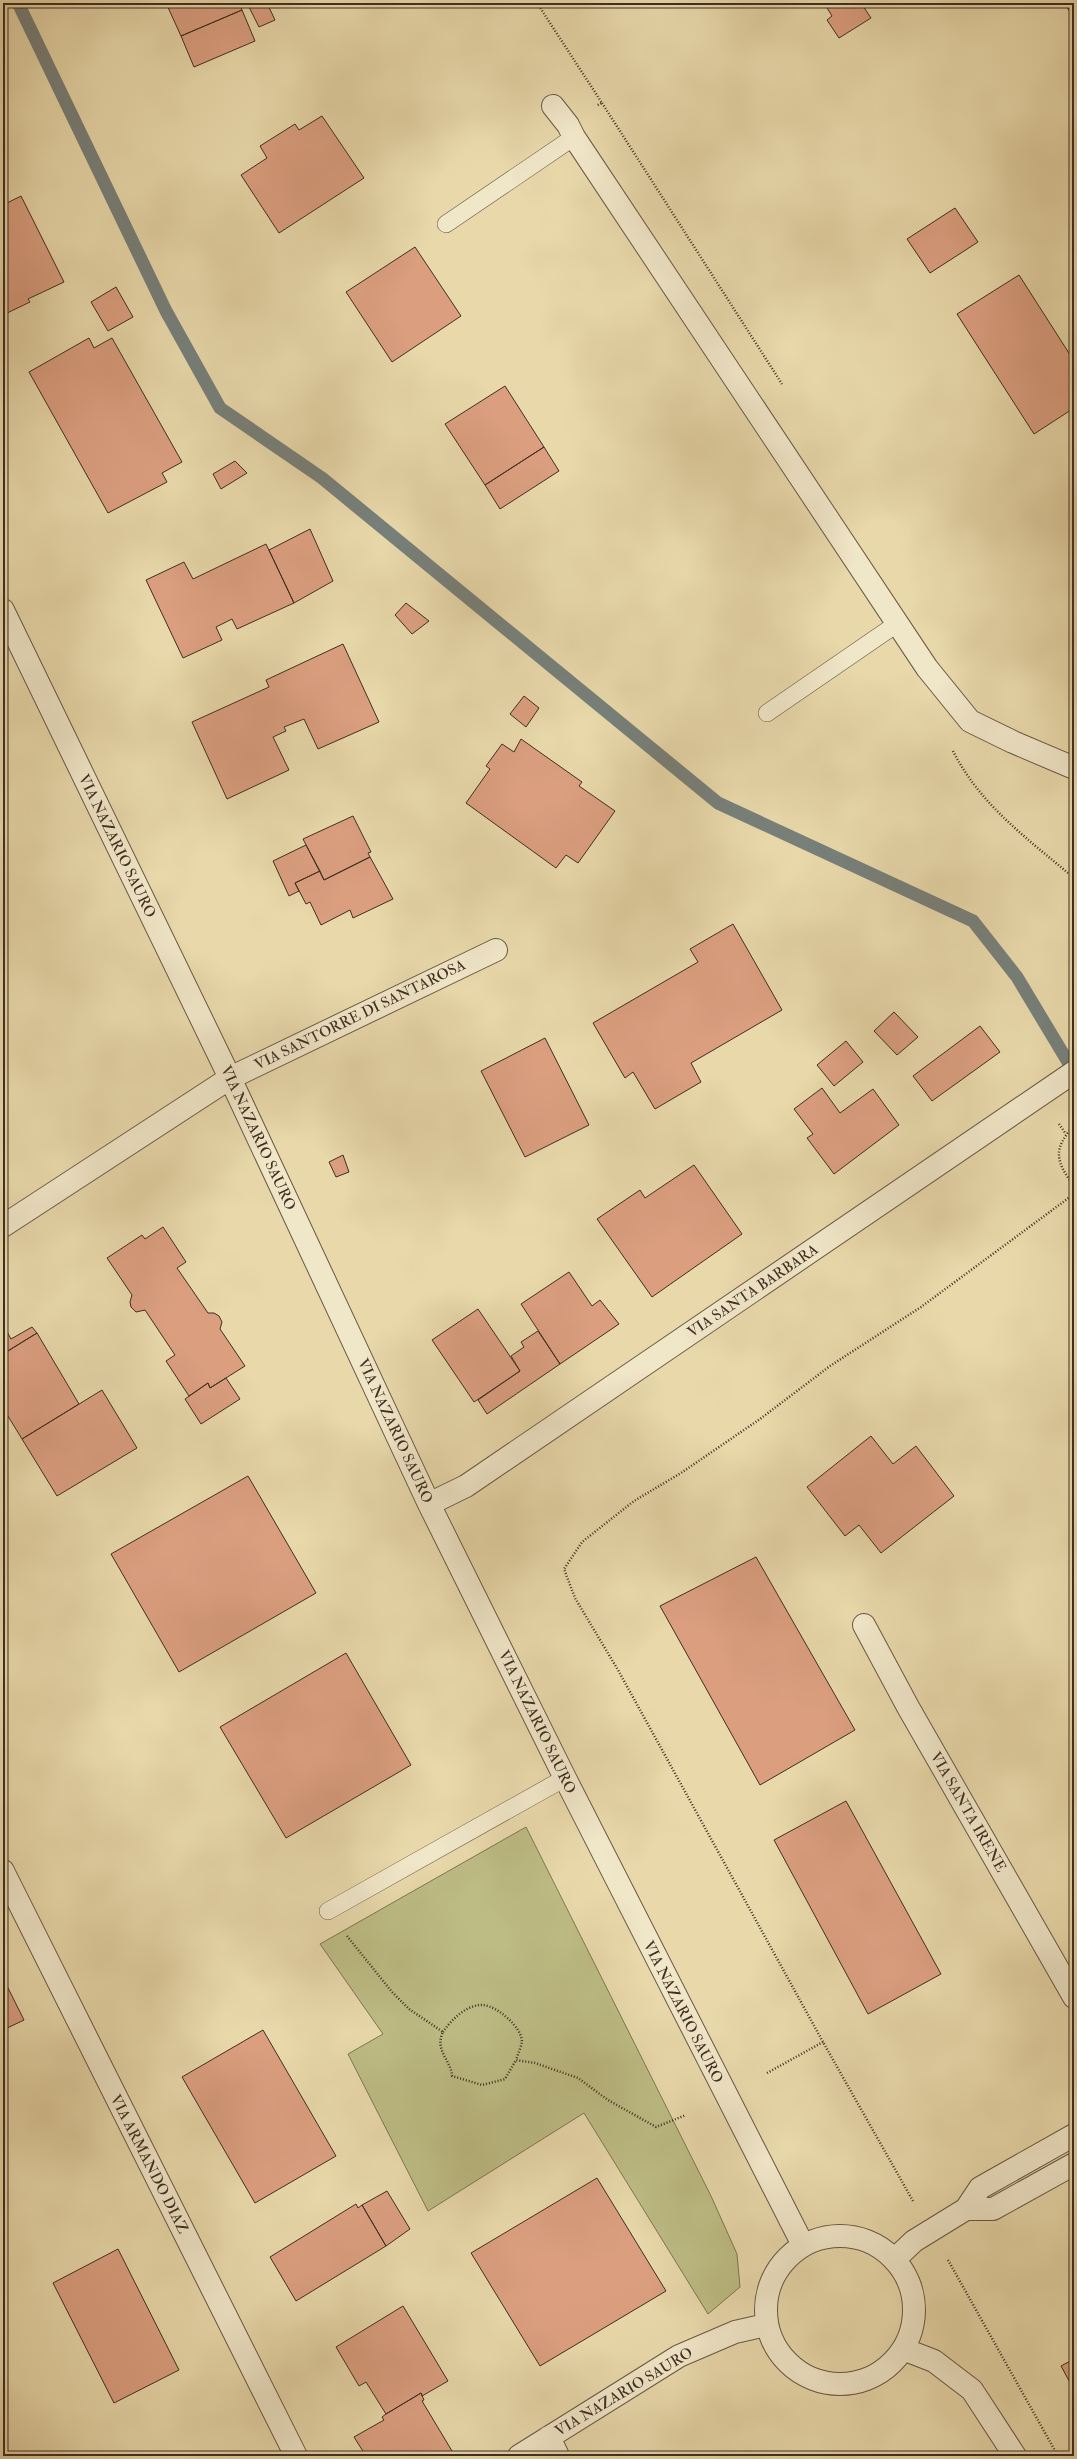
<svg xmlns="http://www.w3.org/2000/svg" width="1077" height="2459" font-family="'IM FELL Double Pica',serif">
  <style>
    .green { fill: #bdbc84; stroke: #7e7553 }
    .lines { fill: none; stroke-linecap: round; stroke-linejoin: round }
    .stream { stroke: #77807a; stroke-width: 13 }
    .building { fill: #db9f80; stroke: #3f2e22 }
    .service-casing { stroke: #695844; stroke-width: 18 }
    .minor-casing { stroke: #695844; stroke-width: 24 }
    .path { stroke: #3f2e22; stroke-width: 2.5; stroke-dasharray: 1 2; stroke-linecap: butt }
    .service { stroke: #f0e6c8; stroke-width: 17 }
    .minor { stroke: #f0e6c8; stroke-width: 22 }
    .labels { text-anchor: middle; dominant-baseline: central; stroke-width: 3.5; stroke-linejoin: round; paint-order: stroke }
    .street-label { font-size: 15px; fill: #3f2e22; stroke: #f0e6c8 }
  </style>
  <rect width="100%" height="100%" fill="#e8d8aa"/>
  <filter id="stains"><feTurbulence type="fractalNoise" baseFrequency=".005" numOctaves="4"/><feColorMatrix values="0 0 0 0 .2 0 0 0 0 .09 0 0 0 0 .02 0 0 0 .5 -.17"/></filter>
  <radialGradient id="worn" r=".72"><stop offset=".6" stop-color="#630" stop-opacity="0"/><stop offset="1" stop-color="#630" stop-opacity=".3"/></radialGradient>
  <path class="green" d="M526,1827L711,2196L737,2254L740,2287L708,2314L584,2113L428,2211L348,2054L383,2034L320,1944Z"/>
  <g class="lines">
    <path class="stream" d="M18,3L166,311L220,408L322,478L718,803L973,921L1017,977L1074,1072"/>
  </g>
  <path class="building" d="M166,3H239L242,10L181,36Z
    M247,3H267L275,20L259,27Z
    M824,3H861L871,18L839,38L827,20L832,16Z
    M1064,3H1074V18Z
    M242,10L255,41L194,67L181,36Z
    M322,116L364,178L279,233L241,175L267,158L260,146L295,124L299,130Z
    M21,196L64,282L28,299L30,302L3,315V205Z
    M955,208L978,242L930,273L907,239Z
    M415,247L461,316L392,362L346,292Z
    M1019,275L1074,361V408L1034,434L957,314Z
    M116,287L133,317L108,331L91,302Z
    M89,338L94,348L112,338L182,462L162,473L167,482L108,513L29,372Z
    M505,386L544,447L485,485L445,424Z
    M544,447L559,471L500,509L485,485Z
    M235,461L247,473L221,489L213,474Z
    M310,529L333,581L294,603L269,550Z
    M266,544L294,603L237,629L232,619L216,627L222,640L183,658L146,580L184,562L193,579Z
    M406,603L429,621L412,634L395,615Z
    M343,644L379,722L318,749L304,719L284,727L286,731L273,737L289,770L227,799L192,722L269,687L266,680Z
    M524,696L539,708L526,727L510,714Z
    M521,739L582,782L579,786L615,811L578,863L566,855L556,868L466,803L490,769L486,766L502,744L514,752Z
    M353,816L371,852L368,853L370,857L324,880L303,839Z
    M306,845L320,871L295,883L299,891L289,896L273,861Z
    M370,857L393,899L353,918L350,910L321,925L310,902L306,904L295,883L320,871L324,880Z
    M733,924L782,1010L691,1063L701,1082L655,1109L633,1072L625,1078L593,1023L698,962L690,949Z
    M894,1012L918,1037L897,1055L874,1031Z
    M980,1026L1000,1052L932,1101L913,1076Z
    M545,1038L589,1125L525,1157L481,1071Z
    M846,1041L863,1062L834,1086L817,1065Z
    M822,1088L840,1113L873,1089L899,1125L834,1174L807,1138L813,1134L794,1109Z
    M343,1155L349,1172L336,1177L329,1162Z
    M694,1165L742,1234L652,1297L597,1219L640,1190L645,1198Z
    M163,1227L186,1262L177,1268L208,1313H214L219,1316L222,1322L220,1329L245,1366L210,1388L208,1383L189,1396L166,1361L175,1355L145,1310L136,1312L131,1307L130,1302L132,1295L107,1258L142,1235L145,1239Z
    M569,1272L592,1306L600,1300L619,1324L560,1364L521,1304Z
    M478,1309L520,1371L474,1402L432,1340Z
    M32,1327L37,1333L3,1354V1329L5,1328L11,1339Z
    M538,1331L560,1364L487,1414L478,1400L520,1371L511,1356L524,1347L521,1342Z
    M37,1333L79,1404L22,1439L3,1408V1354Z
    M226,1378L240,1399L201,1424L185,1399L208,1383L210,1388Z
    M102,1390L137,1448L57,1496L22,1439Z
    M871,1436L893,1464L916,1446L954,1496L881,1553L859,1525L845,1536L807,1487Z
    M248,1476L316,1593L179,1672L111,1554Z
    M756,1557L855,1730L760,1785L660,1606Z
    M346,1653L411,1765L286,1838L220,1727Z
    M846,1801L941,1974L868,2014L774,1840Z
    M3,1978L24,2020L3,2030Z
    M263,2030L336,2156L255,2203L182,2077Z
    M597,2178L666,2291L540,2366L471,2253Z
    M387,2191L410,2229L386,2246L362,2205Z
    M356,2204L358,2208L362,2205L386,2246L296,2301L270,2257Z
    M118,2249L179,2370L114,2403L53,2283Z
    M403,2306L448,2381L422,2396L421,2393L386,2414L366,2382L359,2386L336,2347Z
    M1074,2359V2390L1061,2366Z
    M421,2393L424,2400L422,2401L455,2456H366L354,2437L384,2420L382,2417L386,2414Z"/>
  <g class="lines">
    <g class="service-casing">
      <path id="service" d="M446,224L574,137
        M767,713L898,623
        M328,1911L565,1778"/>
    </g>
    <g class="minor-casing">
      <path id="minor" d="M553,106L568,125L574,137L927,668L970,721L1013,742L1074,768
        M3,610L230,1078L429,1504L565,1778L803,2245
        M3,1226L230,1078L496,950
        M429,1504L466,1486L1074,1072
        M864,1625L908,1707L1074,1997
        M3,1871L296,2456
        M966,2209H993L1074,2164
        M766 2310a74 74 0 1 1 148 0a74 74 0 1 1-148 0Z
        M895,2259L914,2241L966,2209L980,2188L1074,2135
        M903,2349L934,2361L972,2390L1015,2456
        M549,2437L558,2456
        M519,2456L679,2356L735,2332L766,2325"/>
    </g>
    <path class="path" d="M537,3L602,103L596,106
      M602,103L782,384
      M953,751C980,805 1029,840 1074,878
      M1059,1124L1066,1134
      M1074,1126C1052,1149 1056,1162 1074,1186
      M347,1936L392,1992L409,2009L443,2032C434,2050 451,2060 452,2076L482,2085L505,2079L516,2060L535,2063L578,2078L608,2100L656,2127L686,2115
      M443,2032C451,2020 467,2004 483,2005C497,2006 522,2027 522,2042C521,2047 518,2054 516,2060
      M767,2073L823,2042
      M913,2201L823,2042L618,1670L575,1598L564,1569L582,1542L634,1501L681,1473L760,1419L830,1366L921,1307L1074,1194
      M948,2260L1058,2456"/>
    <use href="#service" class="service"/>
    <use href="#minor" class="minor"/>
  </g>
  <g class="labels">
    <g class="street-label">
      <text transform="translate(117 846) rotate(64)">VIA NAZARIO SAURO</text>
      <text transform="translate(360 1015) rotate(-26)">VIA SANTORRE DI SANTAROSA</text>
      <text transform="translate(258 1138) rotate(65)">VIA NAZARIO SAURO</text>
      <text transform="translate(753 1291) rotate(-34)">VIA SANTA BARBARA</text>
      <text transform="translate(395 1431) rotate(65)">VIA NAZARIO SAURO</text>
      <text transform="translate(537 1722) rotate(64)">VIA NAZARIO SAURO</text>
      <text transform="translate(968 1812) rotate(60)">VIA SANTA IRENE</text>
      <text transform="translate(683 2012) rotate(63)">VIA NAZARIO SAURO</text>
      <text transform="translate(149 2164) rotate(63)">VIA ARMANDO DIAZ</text>
      <text transform="translate(624 2392) rotate(-31)">VIA NAZARIO SAURO</text>
    </g>
  </g>
  <rect width="1077" height="2459" fill="none" stroke="#e8d8aa" stroke-width="16"/>
  <rect x="4" y="4" width="1069" height="2451" fill="none" stroke="#3f2e22" stroke-width="2"/>
  <rect x="8" y="8" width="1061" height="2443" fill="none" stroke="#3f2e22"/>
  <rect width="100%" height="100%" filter="url(#stains)"/>
  <rect width="100%" height="100%" fill="url(#worn)"/>
</svg>
